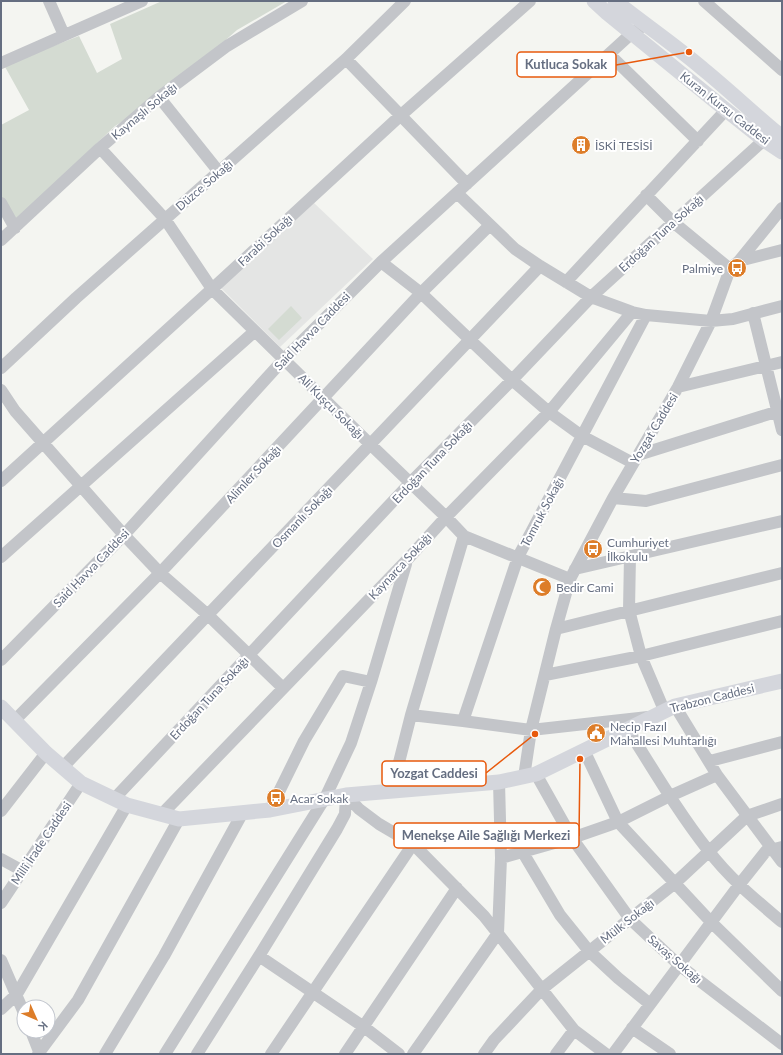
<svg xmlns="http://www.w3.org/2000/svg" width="783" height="1055" font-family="Lato,sans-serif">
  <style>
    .built { fill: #e4e5e4 }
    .green { fill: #d4dbd2 }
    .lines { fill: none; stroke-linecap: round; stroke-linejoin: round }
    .minor { stroke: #c3c5c9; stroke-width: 12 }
    .major { stroke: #d4d6dc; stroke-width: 15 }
    .labels { text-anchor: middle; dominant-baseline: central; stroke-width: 4; stroke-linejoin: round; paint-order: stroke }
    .street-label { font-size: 12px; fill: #656e81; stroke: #fff }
    .poi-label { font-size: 12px; fill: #656e81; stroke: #fff; text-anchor: start }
    .leader { fill: none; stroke: #e8590c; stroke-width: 1.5 }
    .callout-dot { fill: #e8590c; stroke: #fff; stroke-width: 1.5 }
    .callout { fill: #fff; stroke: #e8590c; stroke-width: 1.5 }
    .callout-label { font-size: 13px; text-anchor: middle; font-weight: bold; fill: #656e81 }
  </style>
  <rect width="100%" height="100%" fill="#f4f5f1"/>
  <path class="built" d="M314,203L373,259L280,347L221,288Z"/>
  <path class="green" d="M162,1H287L237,30L161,97L115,126L17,219L1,200V125L29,110L4,65L79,36L97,73L122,59L110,24Z
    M291,306L302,318L279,340L268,329Z"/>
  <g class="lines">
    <path class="minor" d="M49,1L64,35
      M704,1L782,70
      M610,55L698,141
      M346,59L467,184
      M1,63L142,1
      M159,97L219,172
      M100,148L165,219L212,289L371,445L446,517L464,536L570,579
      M457,193L515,249L540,266L591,297L632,312L646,315L711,321L733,319L782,306
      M646,195L673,222L730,269
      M1,203L15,228
      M1,240L100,148L159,97L227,46L302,1
      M739,261L782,250
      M381,262L421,293L512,380L549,412L582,436L633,463
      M566,282L726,110
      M753,313L782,430
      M1,368L76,298L346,59L405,1
      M678,387L782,362
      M1,390L15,411L124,535L160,573L208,615L283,688
      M638,455L782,410
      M1,481L212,289L400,116L530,1
      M613,498L646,501L782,465
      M630,556L629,610L641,656L664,710
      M1,557L255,331
      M575,569L782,521
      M556,629L782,573
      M1,660L124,535L284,359L381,262L632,33L639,29
      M545,675L641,656L782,621
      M675,706L717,775L782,862
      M411,715L463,721L531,730L648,717
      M14,721L160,573L421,293L490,225
      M463,721L518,557L646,315
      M627,728C653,769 678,812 708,850C729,878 756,900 782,922
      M584,750L618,822L711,922L782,991
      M710,761L782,742
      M63,767L540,266
      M536,774L572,838L630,919L679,965L782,1044
      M524,777L531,730L556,629L570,579L613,498L678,387L711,321L730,269L739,261L782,208
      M392,790L411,715L464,536
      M346,795L359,809L379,824L413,844L484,916L574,1030L606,1054
      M114,799L411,482L512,380L591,297L764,140
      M270,810L304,741L343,676L371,682
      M1,811L46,753
      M161,815L407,560L446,517L549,412L632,312
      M522,851L560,915L589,951L618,978L650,1004
      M501,858L572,838L618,822L670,796L717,775
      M1,859L23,871
      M1,903L81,783
      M259,956L364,1027L399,1054
      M1,960L24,1013
      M1,1009L17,994L127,805
      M632,1028L670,1054
      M31,1031L40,1054
      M38,1054L78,1000L179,819
      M105,1054L164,956L243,812
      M165,1054L325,798L351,743L371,682L406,564
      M197,1054L259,956L337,829L345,814L346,795
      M271,1054L413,844L500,839
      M345,1054L457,888
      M413,1054L498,933L501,858L499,782
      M484,1054L494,1040L542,989L675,883L747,816L782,804
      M556,1054L574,1030
      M613,1054L739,885L766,851L782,847"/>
    <path class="major" d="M594,1L607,13L726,110L764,140L782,152
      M615,1C644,24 675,45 703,69C730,91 755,115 782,137
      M1,707L46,753L81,783L127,805L179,819L270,810L346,795L499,782L536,774L675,706L782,681"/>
  </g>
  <defs>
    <g id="building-disc" transform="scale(1)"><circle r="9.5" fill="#dd7d29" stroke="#fff"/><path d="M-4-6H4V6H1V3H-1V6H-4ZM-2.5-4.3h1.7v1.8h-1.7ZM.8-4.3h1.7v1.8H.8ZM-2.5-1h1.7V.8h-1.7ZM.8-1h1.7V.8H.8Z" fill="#fff"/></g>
    <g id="bus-disc" transform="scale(1)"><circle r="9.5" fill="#dd7d29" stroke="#fff"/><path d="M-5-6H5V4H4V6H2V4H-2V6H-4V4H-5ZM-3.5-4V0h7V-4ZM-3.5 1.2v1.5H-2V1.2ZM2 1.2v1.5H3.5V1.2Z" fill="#fff"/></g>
    <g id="mosque-disc" transform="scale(1)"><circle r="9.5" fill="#dd7d29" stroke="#fff"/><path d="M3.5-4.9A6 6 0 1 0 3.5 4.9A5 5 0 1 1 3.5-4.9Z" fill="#fff"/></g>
    <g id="civic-disc" transform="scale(1)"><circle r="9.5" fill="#dd7d29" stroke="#fff"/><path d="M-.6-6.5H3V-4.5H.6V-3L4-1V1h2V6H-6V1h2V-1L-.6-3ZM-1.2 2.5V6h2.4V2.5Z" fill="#fff"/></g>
  </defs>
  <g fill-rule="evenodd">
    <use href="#building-disc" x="581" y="145"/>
    <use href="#bus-disc" x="737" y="268"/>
    <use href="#bus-disc" x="593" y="549"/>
    <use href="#mosque-disc" x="542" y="587"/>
    <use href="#civic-disc" x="596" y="733"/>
    <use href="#bus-disc" x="276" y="798"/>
  </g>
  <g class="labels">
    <g class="street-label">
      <text transform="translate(725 108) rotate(38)">Kuran Kursu Caddesi</text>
      <text transform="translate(144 111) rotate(-40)">Kaynaşlı Sokağı</text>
      <text transform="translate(204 185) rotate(-41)">Düzce Sokağı</text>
      <text transform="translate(661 233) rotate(-42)">Erdoğan Tuna Sokağı</text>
      <text transform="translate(265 240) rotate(-43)">Farabi Sokağı</text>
      <text transform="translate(312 331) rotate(-46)">Said Havva Caddesi</text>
      <text transform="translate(331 406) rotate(45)">Ali Kuşçu Sokağı</text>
      <text transform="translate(654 428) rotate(-59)">Yozgat Caddesi</text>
      <text transform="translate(432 462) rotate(-46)">Erdoğan Tuna Sokağı</text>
      <text transform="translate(253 474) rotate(-47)">Alimler Sokağı</text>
      <text transform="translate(542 512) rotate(-62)">Tomruk Sokağı</text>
      <text transform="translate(302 517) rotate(-46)">Osmanlı Sokağı</text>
      <text transform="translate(400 566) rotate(-47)">Kaynarca Sokağı</text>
      <text transform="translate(91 568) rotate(-46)">Said Havva Caddesi</text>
      <text transform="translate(209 698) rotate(-47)">Erdoğan Tuna Sokağı</text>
      <text transform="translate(712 698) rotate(-14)">Trabzon Caddesi</text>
      <text transform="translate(41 843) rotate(-56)">Millî İrade Caddesi</text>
      <text transform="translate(627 921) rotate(-38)">Mülk Sokağı</text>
      <text transform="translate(675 959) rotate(41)">Savaş Sokağı</text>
    </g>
    <g class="poi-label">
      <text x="595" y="145">İSKİ TESİSİ</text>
      <text x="723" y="268" text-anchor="end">Palmiye</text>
      <text x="607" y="542">Cumhuriyet<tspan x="607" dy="14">İlkokulu</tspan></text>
      <text x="556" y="587">Bedir Cami</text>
      <text x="610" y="726">Necip Fazıl<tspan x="610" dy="14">Mahallesi Muhtarlığı</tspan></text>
      <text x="290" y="798">Acar Sokak</text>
    </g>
  </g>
  <path class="leader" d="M689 52L616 65M535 734L486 773M580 759L579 836"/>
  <g class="callout-dot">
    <circle cx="689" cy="52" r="4"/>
    <circle cx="535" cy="734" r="4"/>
    <circle cx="580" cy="759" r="4"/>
  </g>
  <g class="callout">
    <rect x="517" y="52" width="99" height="25" rx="4"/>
    <rect x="382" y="761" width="104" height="25" rx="4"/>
    <rect x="394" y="823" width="185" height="25" rx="4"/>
  </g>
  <g class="callout-label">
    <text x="566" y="69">Kutluca Sokak</text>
    <text x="434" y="778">Yozgat Caddesi</text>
    <text x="486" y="840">Menekşe Aile Sağlığı Merkezi</text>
  </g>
  <rect width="783" height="1055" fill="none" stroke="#656e81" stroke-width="4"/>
  <g transform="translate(36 1019) rotate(135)"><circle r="19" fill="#ffffff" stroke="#c1c5cd"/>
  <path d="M0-3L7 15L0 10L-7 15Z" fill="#dd7d29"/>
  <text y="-6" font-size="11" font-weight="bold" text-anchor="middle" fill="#656e81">K</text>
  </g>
</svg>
